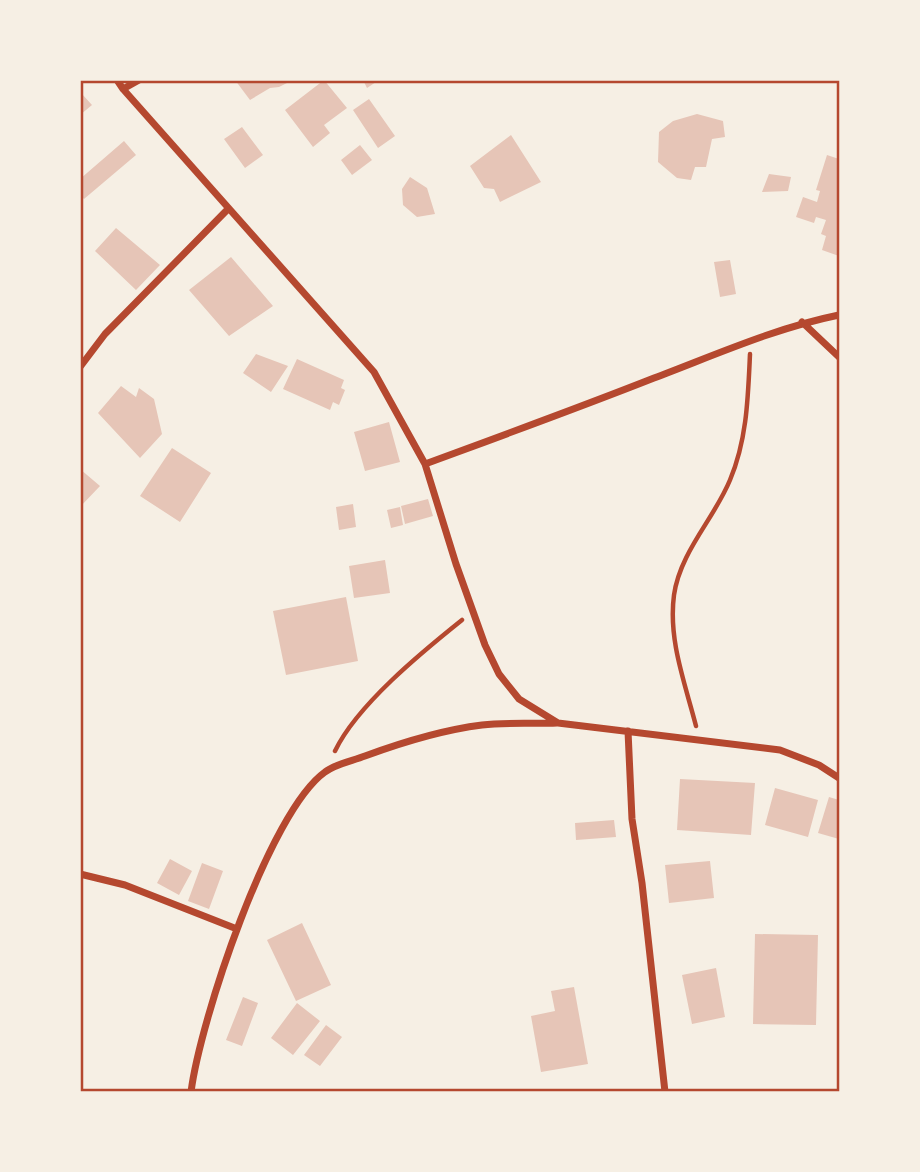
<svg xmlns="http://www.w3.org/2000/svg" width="920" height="1172" font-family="Helvetica,sans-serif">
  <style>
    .building { fill: #e6c5b7 }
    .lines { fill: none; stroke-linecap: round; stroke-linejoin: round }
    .path { stroke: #b5482f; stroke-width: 4.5 }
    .minor { stroke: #b5482f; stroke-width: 7 }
    .neatline { fill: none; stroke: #b5482f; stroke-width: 2.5 }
  </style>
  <rect width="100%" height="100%" fill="#f6efe4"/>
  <path class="building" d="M235,80H293L279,87L270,88L250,100Z
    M324,80L347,108L324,125L330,133L313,147L285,110Z
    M363,80H379L367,88Z
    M82,94L92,105L80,115V95Z
    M369,99L395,136L378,148L353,110Z
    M697,114L723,121L725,137L712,139L706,167H695L691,180L677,178L658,162L659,132L673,121Z
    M242,127L263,155L245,168L224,139Z
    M511,135L541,182L500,202L494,189L484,188L470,166Z
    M124,141L136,155L84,199L80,195V179Z
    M360,145L372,160L352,175L341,160Z
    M827,155L839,159V256L822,250L826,236L821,234L826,220L816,217L814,223L796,217L803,197L817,202L820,191L816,190Z
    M769,174L791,177L788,191L762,192Z
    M410,177L427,188L435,214L417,217L403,205L402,189Z
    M116,228L160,265L136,290L95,251Z
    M231,257L273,306L229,336L189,290Z
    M730,260L736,294L720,297L714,262Z
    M256,354L288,366L271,392L243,373Z
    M297,359L344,380L341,388L345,390L339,405L333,402L330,410L283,389Z
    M121,386L136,397L139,388L154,399L162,434L140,458L98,413Z
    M389,422L400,462L365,471L354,432Z
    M172,448L211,473L180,522L140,496Z
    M80,469L100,486L80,507Z
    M428,499L433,516L405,524L401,506Z
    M353,504L356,527L339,530L336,507Z
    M400,507L403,525L391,528L387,510Z
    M385,560L390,593L354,598L349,566Z
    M346,597L358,661L286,675L273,611Z
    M680,779L755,783L751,835L677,830Z
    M775,788L818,800L808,837L765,825Z
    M829,797L839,800V839L818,833Z
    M614,820L616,837L576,840L575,823Z
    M170,859L192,871L179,895L157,883Z
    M710,861L714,898L669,903L665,865Z
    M202,863L223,871L209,909L188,901Z
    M302,923L331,985L296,1001L267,940Z
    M755,934L818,935L816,1025L753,1024Z
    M716,968L725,1017L692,1024L682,975Z
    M574,987L588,1064L541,1072L531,1016L555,1011L551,991Z
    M243,997L258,1003L242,1046L226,1040Z
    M297,1003L320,1021L293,1055L271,1038Z
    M326,1025L342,1037L320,1066L304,1055Z"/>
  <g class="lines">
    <path class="path" d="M696,726C685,683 668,640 674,595C680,552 714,519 730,480C747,440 748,397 750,354
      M335,751C357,705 422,652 462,620"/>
    <path class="minor" d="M117,80L123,89L374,372L425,464L456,564L485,645L499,674L519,699L558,723L780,750L819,765L839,778
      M123,89L139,80
      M802,322L839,357
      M80,367L105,334L228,209
      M425,464C501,436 578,408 654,378C715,355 775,328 839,315
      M628,731L632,819L642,883L665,1092
      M80,874L125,885L237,929
      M191,1092C200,1021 269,812 325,772C335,764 352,761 365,756C403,742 442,730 482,725C507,722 532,724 557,723"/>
  </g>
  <rect width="920" height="1172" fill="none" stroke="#f6efe4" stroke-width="164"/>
  <rect x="82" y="82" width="756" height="1008" class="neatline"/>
</svg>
